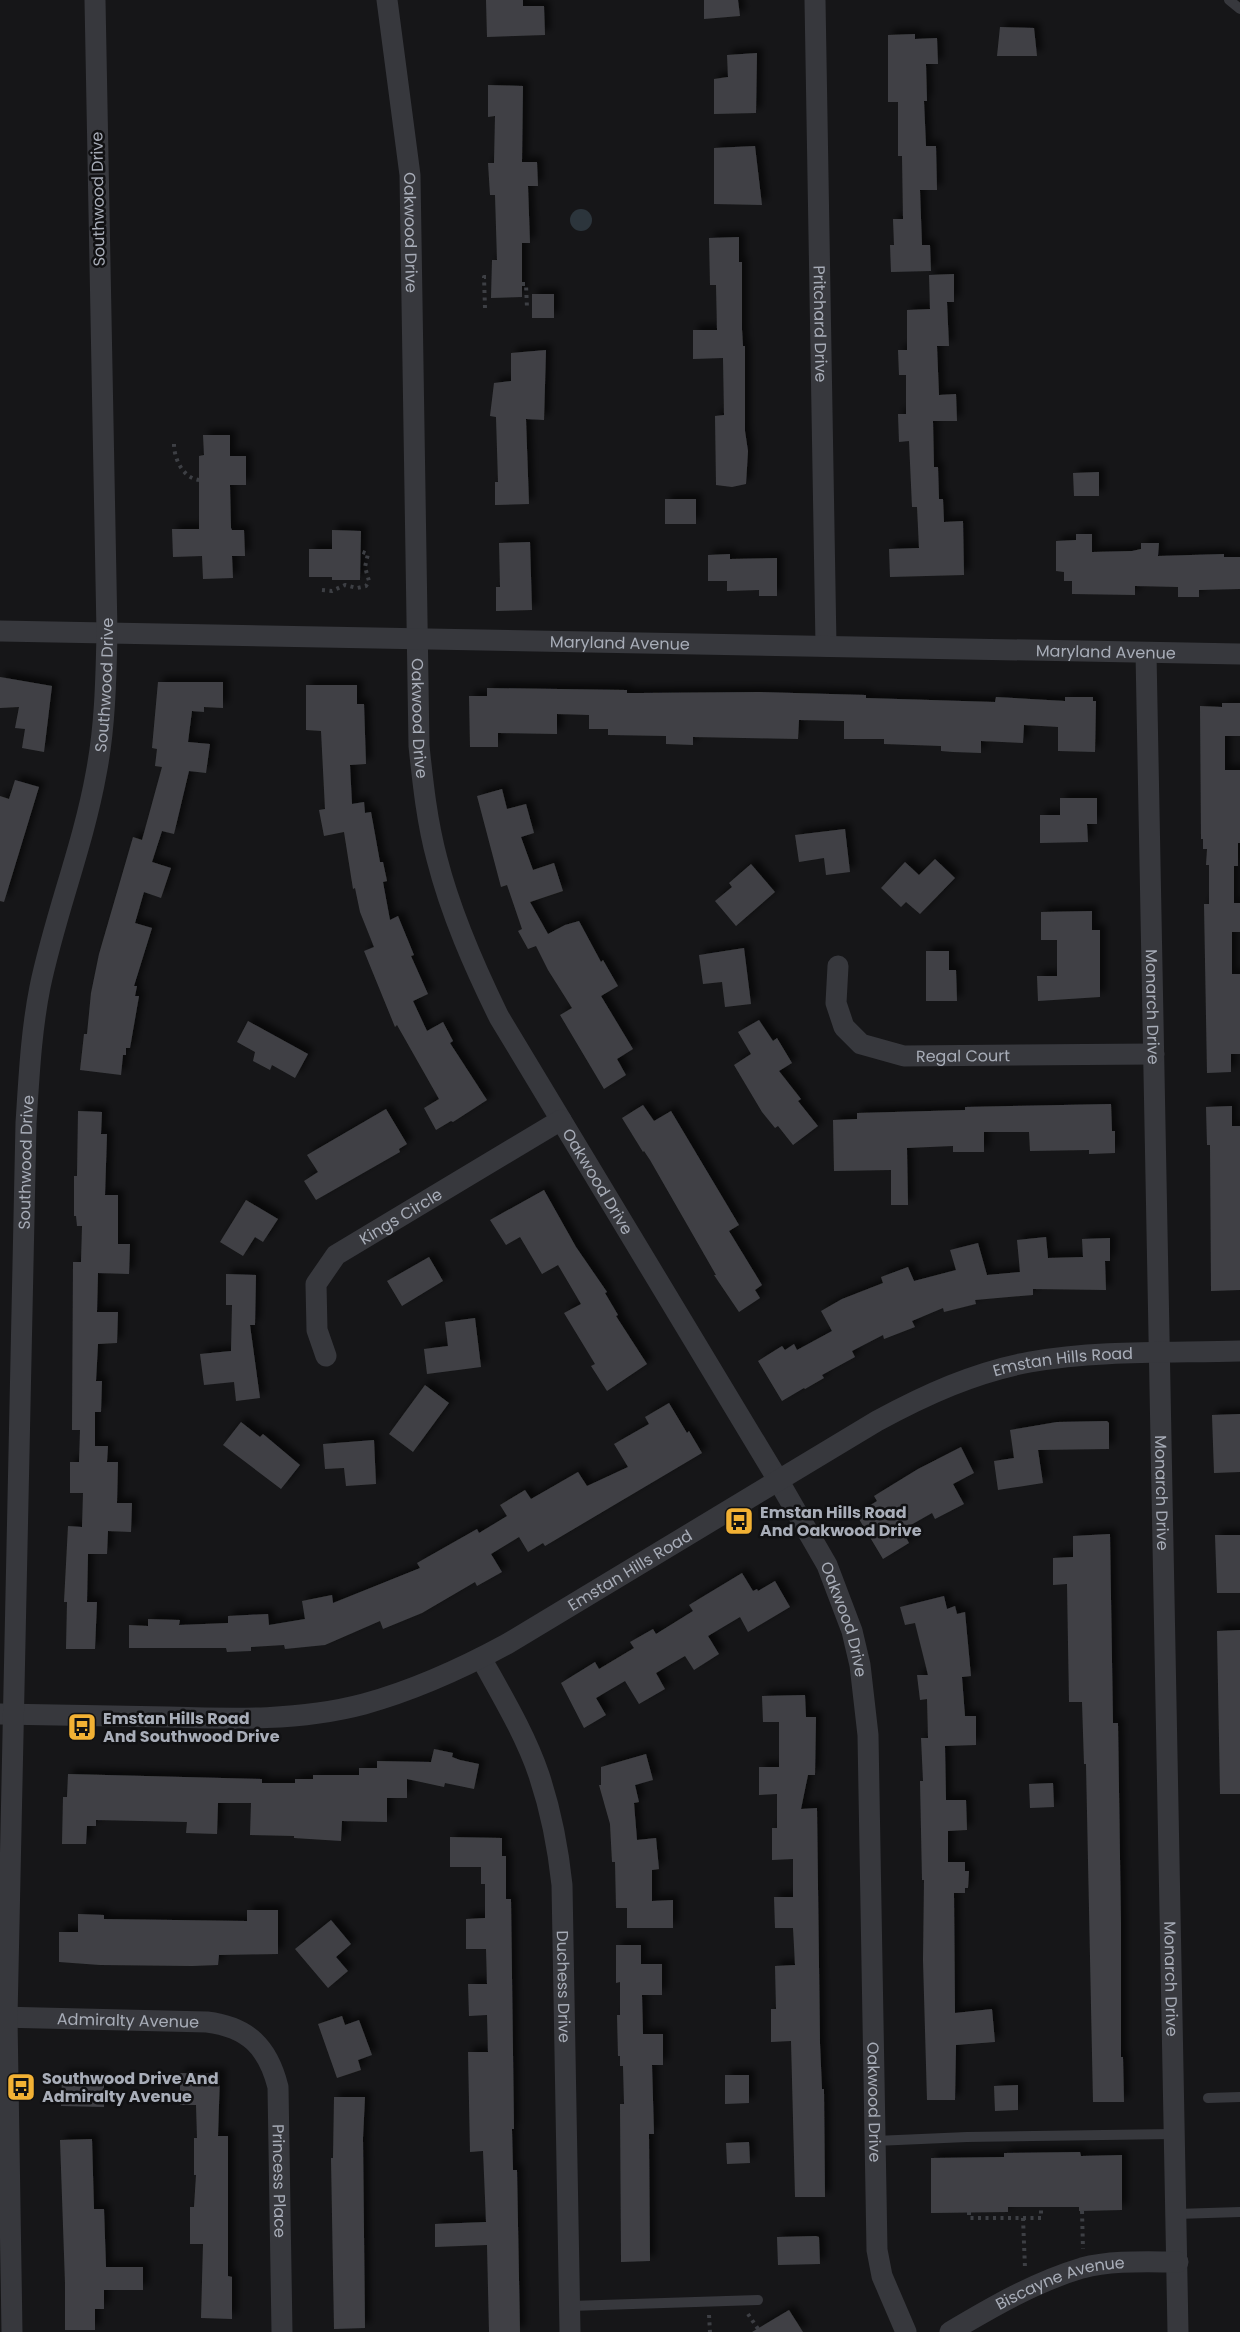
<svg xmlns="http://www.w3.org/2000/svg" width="1240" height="2332" font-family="Poppins,sans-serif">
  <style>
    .water { fill: #2c353c }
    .building { fill: #404145; filter: url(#shadow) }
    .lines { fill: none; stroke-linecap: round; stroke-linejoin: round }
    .path { stroke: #3d3f44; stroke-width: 4; stroke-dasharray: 3 4.5; stroke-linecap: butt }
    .lane { stroke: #37383d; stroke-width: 10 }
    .street { stroke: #37383d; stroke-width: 21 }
    .labels { text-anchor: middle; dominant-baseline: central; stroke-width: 5; stroke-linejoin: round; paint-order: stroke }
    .street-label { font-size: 16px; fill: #a8adb8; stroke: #111113 }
    .poi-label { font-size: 16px; font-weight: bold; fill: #a8adb8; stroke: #111113; text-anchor: start }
  </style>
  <defs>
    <filter id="shadow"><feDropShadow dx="5.5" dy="-5.5" stdDeviation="3" flood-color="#0009"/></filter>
  </defs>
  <rect width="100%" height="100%" fill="#161618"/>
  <path class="water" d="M570 220a11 11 0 1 1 22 0a11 11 0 1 1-22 0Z"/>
  <path class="building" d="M486,0H523V6H544L545,35L487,37Z
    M704,0H738L740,16L704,19Z
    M1000,27L1034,28L1037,56H997Z
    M915,34V39L937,38L938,64H926L927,101H924L926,146H936L937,190H920L922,245H930L931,271L891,272L890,245H894L893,219H903L902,156H898V102H888V35Z
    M757,53L756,113L714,114V79L728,77L727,55Z
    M488,85L523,86L522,162H537L538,186H528L530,243H522V297L491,298L492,260H497L495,195H490L488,163H494L495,116L488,117Z
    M755,146L762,205L714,204V148Z
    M739,237V262H742V329L743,346H745V431L748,451L746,484L732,487L716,485L715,416L724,415L723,358L693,359V330H717L716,285H710L709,238Z
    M954,274V302H947L949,346H937L939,395L956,394L957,421H933L934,467H938L939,499H943L944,522L963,521L964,575L890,577L889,549L919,548L917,507H912L909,441L899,442L898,414H906V375H899L898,350H907V310L930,309L929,275Z
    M532,294H554V318H532Z
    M546,350L544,420L526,419L529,504L495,505V482H498L496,417L490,416L494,383L511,381V353Z
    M203,435H230V456H246V485H230L231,528L232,530H244L245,556H232L233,578L203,579L202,556L173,557L172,529H199V456L204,455Z
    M1099,472V496H1074L1073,473Z
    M665,499H696V524H665Z
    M332,530L361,531L360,580H332V577H309V549H332Z
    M1076,534H1092V552L1132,551L1141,549V543H1159L1158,556L1224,554V557H1240V589L1199,590V597H1178V587L1135,586V595L1072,594V581H1064V572L1056,571V541L1076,540Z
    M530,542L532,610L496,611V587H500L499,543Z
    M730,554V559L777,558V596H759V590L727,591V581H708V555Z
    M0,677L52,686L44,752L22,748L25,729L15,728L19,707L0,708Z
    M158,682H223V708L204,707V712L192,711L188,742L210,744L206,773L189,771L174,834L162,831L152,862L171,868L161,898L144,892L135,923L152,928L134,986H137L135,996H139L130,1048H126V1055H123L121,1075L80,1070L84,1034H87L91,993L99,954L133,837L142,840L162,767L155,766L157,749L152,748Z
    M306,685H357V704H364L366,764L350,765L352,804L364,802L365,813L371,812L380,862H383L387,881L383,882L390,920L398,916L414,955L411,956L428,994L413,1001L427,1031L443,1022L453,1041L450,1043L487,1100L453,1122L451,1121L436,1130L424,1108L439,1099L397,1025L395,1027L364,951L374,947L360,912L355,888L353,889L344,832L324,836L319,810L325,809L321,731L306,730Z
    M487,688L627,690V693H639L759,692L866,695V698L995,702L996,697L1065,701V697H1093V701H1096L1095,752L1058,751V727L1024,725L1023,743L981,741V753L953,752L941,751V746L884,744V739H844V721L799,720L798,739L693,737V745L666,744V736L608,735V729H589V715L557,714V734L498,733V747H470L469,696H487Z
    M1222,703H1240V736H1225V770H1240V843H1238V866H1234V903H1240V932H1232V974H1240V1054H1231V1072L1207,1073L1204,904H1209V865H1206L1207,849H1203V839H1201L1200,706L1222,707Z
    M15,780L39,787L4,902L0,901V796L9,799Z
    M502,789L507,809L526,804L534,833L521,837L533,870L554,863L563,891L530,902L548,934L565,925L579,921L601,962L603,960L618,986L601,996L633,1049L617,1059L626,1075L604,1089L560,1015L572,1008L548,970L536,946L528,949L518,931L522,929L507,885L501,887L477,796Z
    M1060,798H1097V824H1087L1088,842L1040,843V815H1060Z
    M845,829L850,872L826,875L824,858L799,862L795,835Z
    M935,859L955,878L920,914L906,902L901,907L881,888L905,862L919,875Z
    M751,864L775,892L736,926L715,901L732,887L729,883Z
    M1092,911V930H1100V997L1038,1001L1037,976H1057V940H1041V912Z
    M744,948L751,1004L725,1007L722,982L703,984L699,955Z
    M926,951H949V970H956L957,1001H926Z
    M759,1020L773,1041L777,1038L792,1063L779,1071L801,1099L798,1101L818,1126L793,1145L778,1126L775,1128L762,1112L734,1065L751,1054L738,1032Z
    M248,1021L308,1054L295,1078L272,1065L270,1070L253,1061L255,1052L237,1042Z
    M1111,1104L1112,1131H1115V1153L1089,1154V1150L1030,1151L1029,1132H984V1152H953V1146L907,1148L908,1205H891V1170L834,1171L833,1120L857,1119V1113L965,1110V1107Z
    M643,1105L654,1121L671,1111L739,1225L729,1231L762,1285L755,1290L760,1298L739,1312L714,1275H716L650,1160L644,1151L643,1152L622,1118Z
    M1232,1106V1126H1240V1290L1211,1291L1210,1145H1207L1206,1107Z
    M386,1109L407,1144L399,1149L400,1152L316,1200L304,1181L318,1172L307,1155Z
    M78,1111L102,1112L101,1134H107L105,1195H118V1244H130L129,1274L98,1273L97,1312H118L117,1343L98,1344L96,1381H102L101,1412H95V1446H108L107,1462H118L117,1503H132L131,1532L108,1531L107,1554H88L87,1602H97L95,1649H66L67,1602H64L68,1526L82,1527L83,1493H70V1462H79L80,1430H72L73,1262H81L82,1226H77L76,1216H74V1176H77Z
    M544,1190L576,1247L607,1292L605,1293L618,1315L616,1316L647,1364L607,1391L591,1366L595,1364L564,1313L581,1304L558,1265L542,1274L520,1237L506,1245L490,1220Z
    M246,1200L278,1219L263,1242L255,1237L243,1256L220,1242Z
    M1046,1237L1048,1258L1083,1257L1082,1239L1110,1238V1261H1105L1106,1290L1033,1289V1295L975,1300L976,1304L944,1312L943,1308L912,1321L915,1327L884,1339L883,1335L852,1351L855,1357L822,1375L824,1378L805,1389L804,1388L782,1401L758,1361L782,1346L785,1350L794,1344L797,1350L832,1331L821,1311L842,1299L883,1283L881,1277L908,1267L914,1281L956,1270L950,1250L978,1243L987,1275L1020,1272L1017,1240Z
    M429,1257L443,1281L402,1306L387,1281Z
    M226,1274L256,1275L255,1325H250L260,1398L236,1401L234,1382L204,1385L200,1354L231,1351L232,1305H226Z
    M475,1318L481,1367L427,1374L424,1349L448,1346L445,1322Z
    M425,1385L449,1403L413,1452L389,1434Z
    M669,1403L687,1433L689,1431L702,1453L545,1546L543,1543L528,1552L519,1537L491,1554L502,1572L477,1586L475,1582L422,1613L383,1629L380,1621L325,1645L285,1649L284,1645L251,1647V1651L227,1652L226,1648H129V1625L148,1626V1619L180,1620L179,1625L228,1623V1616L268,1614L269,1625L305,1619L302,1601L332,1595L333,1603L420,1568L417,1563L477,1529L479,1533L507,1516L500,1505L525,1490L531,1499L578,1472L587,1486L628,1467L614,1444L649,1424L645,1417Z
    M1240,1414V1472L1214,1473L1212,1415Z
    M1107,1421L1109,1423V1449L1038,1450L1043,1483L998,1490L994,1461L1014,1458L1010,1430L1057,1422Z
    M241,1422L260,1437L263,1434L300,1465L281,1489L223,1445Z
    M374,1440L376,1484L346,1486L344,1468L325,1469L323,1444Z
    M961,1447L974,1473L953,1484L964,1504L935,1519L932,1513L902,1530L909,1543L883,1559L856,1514L877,1501L874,1496L918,1469Z
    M1110,1534L1113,1723H1118L1121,1924V2057H1123L1124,2102H1093L1086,1764H1084L1082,1702H1069L1067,1584L1053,1585V1558L1073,1557V1536Z
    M1215,1535H1240V1593H1217Z
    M742,1573L753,1591L757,1589L758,1591L775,1581L790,1607L748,1632L740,1617L708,1636L719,1654L694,1670L685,1656L656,1673L665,1689L639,1704L625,1681L596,1698L606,1715L584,1728L561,1683L595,1662L599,1669L634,1648L630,1642L653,1629L656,1634L693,1611L689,1605Z
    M944,1596L947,1609L955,1606L957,1614L965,1612L971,1676L962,1677L965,1716H976V1745L945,1746L946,1800H966L967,1830L948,1831V1862H965V1871H969L968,1888H965V1893H954L955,2013L992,2009L995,2042L956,2045L955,2100H927L923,1960L924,1880H922L920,1781H923L921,1738H928L927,1699L920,1700L917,1675H928L915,1623L905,1625L900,1607Z
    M1240,1630V1794H1220L1217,1631Z
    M805,1695L806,1717H816L815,1775H808L801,1809L817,1808L820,2043L822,2089H824L825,2197H795L791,2041L771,2042V2009H776L775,1966L795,1965L793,1928H775L774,1897H793V1859L772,1860V1828H777V1794L759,1795V1767H779V1722H763L762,1696Z
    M434,1749L453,1753L452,1757L460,1760L479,1764L474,1789L445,1783L444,1787L407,1779V1798H387V1822L342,1821L341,1841L294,1838V1836L250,1835L251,1803H218L217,1834L186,1833L187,1822L96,1820V1826H87L86,1844H62L63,1797H67L68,1774L262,1779V1783H295V1779H313V1775H359V1768H377V1761L431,1762Z
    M646,1754L653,1780L635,1785L639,1802L634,1803L637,1840L656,1838L659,1869L652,1870V1901L673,1900V1928H627V1908H616L615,1862H612L610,1824L599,1785H601V1767Z
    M1053,1783L1054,1807L1030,1808L1029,1784Z
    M450,1837L502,1838V1856H506V1899H511L514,2129H512L513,2170H517L520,2332H489L487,2245L435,2247V2224L486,2222L483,2151L470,2152L468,2052H488L487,2015L469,2016L468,1984H487L486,1949H466V1919L485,1918V1884H481V1867H450Z
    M247,1910H278V1954L219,1955L218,1965L192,1966L100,1965L59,1962V1932H78V1914L104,1915V1919L247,1921Z
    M331,1920L351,1944L336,1957L348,1971L328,1988L295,1949Z
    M616,1945H641V1964H662V1995H642L643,2034H663V2065H652L654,2134H649L650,2261L621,2262L620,2104H624L623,2066H620V2056H618L617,2015H620V1982L616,1983Z
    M342,2016L345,2025L359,2020L372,2055L358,2060L361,2070L337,2078L318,2024Z
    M180,2073L220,2074L218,2136H228V2276L232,2277V2319L201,2318L203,2244H190V2207H194L196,2175H194V2138H197L196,2105H180Z
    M62,2075L104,2076V2107L61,2106Z
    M725,2075H749V2103L725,2104Z
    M1018,2085V2110L995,2111L994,2086Z
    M334,2097H365L363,2138L365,2328L334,2329L331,2158H333Z
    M92,2139L94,2209H104L106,2267H143V2290H104V2309H95V2330H65V2283L60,2140Z
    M749,2142L750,2163L727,2164L726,2143Z
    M1080,2152L1081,2156L1122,2155V2210L1079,2211V2207H1008V2212L931,2213V2158L1004,2157V2153Z
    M816,2236L819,2237L820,2264L778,2265L777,2237Z
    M789,2310L803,2332H752Z"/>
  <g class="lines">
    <path class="path" d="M522,284H526L527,308
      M485,308L484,277H490
      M174,444C174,459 183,478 199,480
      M322,590L332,591L345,585L357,588L366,586L369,581L365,567L368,554L360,551
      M1082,2211L1083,2249
      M969,2212V2218H1041V2207
      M1023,2218L1025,2268
      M748,2314L758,2329
      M709,2315L710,2332"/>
    <path class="lane" d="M1229,0L1240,9
      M1208,2098L1240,2097
      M875,2141L967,2137L1174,2134
      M1176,2214L1240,2212
      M570,2306L758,2300"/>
    <g class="street">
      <path id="s1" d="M387,0L410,175L419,746C423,784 427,822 437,859C451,914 474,966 499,1017L778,1480L827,1565L852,1631L860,1665L868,1735L877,2250L882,2276L906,2332"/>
      <path id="s2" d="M815,0L826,646"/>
      <path id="s3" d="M0,631L1240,654"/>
      <path id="s4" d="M1146,653L1178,2332"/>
      <path id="s5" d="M838,966L836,1003L844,1027L861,1044L904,1056L1154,1054"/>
      <path id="s6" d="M326,1356L317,1330L316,1284L336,1255L561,1120"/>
      <path id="s7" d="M481,1658C502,1696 525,1734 539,1775C551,1811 558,1847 562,1885L570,2332"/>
      <path id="s8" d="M0,1714C56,1715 113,1716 169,1717C234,1719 300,1721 364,1704C415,1690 461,1669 507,1644L877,1421C925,1395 975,1372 1030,1362C1099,1350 1170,1353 1240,1351"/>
      <path id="s9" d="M0,2017L207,2022C248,2027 268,2047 278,2087L282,2332"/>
      <path id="s10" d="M12,2332L7,2018L26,1123C29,1078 31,1032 40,987C55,915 83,846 96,774C105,728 106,680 107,633L95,0"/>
      <path id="s11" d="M950,2332C992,2307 1035,2282 1082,2268C1112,2260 1147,2262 1178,2262"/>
    </g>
  </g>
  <defs>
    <g id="bus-square" transform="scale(1.5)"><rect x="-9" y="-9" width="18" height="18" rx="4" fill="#f2b134" stroke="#111113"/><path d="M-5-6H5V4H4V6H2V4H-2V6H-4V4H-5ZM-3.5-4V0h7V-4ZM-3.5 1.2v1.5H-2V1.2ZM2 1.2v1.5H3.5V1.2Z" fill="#111"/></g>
  </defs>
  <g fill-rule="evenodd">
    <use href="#bus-square" x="739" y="1521"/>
    <use href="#bus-square" x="82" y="1727"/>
    <use href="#bus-square" x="21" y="2087"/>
  </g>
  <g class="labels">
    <g class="street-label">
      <text transform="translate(98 199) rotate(-91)">Southwood Drive</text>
      <text stroke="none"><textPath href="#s1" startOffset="234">Oakwood Drive</textPath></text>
      <text stroke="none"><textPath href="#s2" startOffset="324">Pritchard Drive</textPath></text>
      <text stroke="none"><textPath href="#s3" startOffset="620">Maryland Avenue</textPath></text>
      <text stroke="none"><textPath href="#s3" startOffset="1106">Maryland Avenue</textPath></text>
      <text stroke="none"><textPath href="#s10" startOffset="1656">Southwood Drive</textPath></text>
      <text stroke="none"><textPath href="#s1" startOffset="720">Oakwood Drive</textPath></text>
      <text stroke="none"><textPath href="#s4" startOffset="354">Monarch Drive</textPath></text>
      <text stroke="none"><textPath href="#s5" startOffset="190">Regal Court</textPath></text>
      <text stroke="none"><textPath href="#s10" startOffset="1170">Southwood Drive</textPath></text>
      <text stroke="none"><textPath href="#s1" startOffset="1224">Oakwood Drive</textPath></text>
      <text stroke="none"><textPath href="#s6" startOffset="184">Kings Circle</textPath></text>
      <text stroke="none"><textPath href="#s8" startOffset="1150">Emstan Hills Road</textPath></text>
      <text stroke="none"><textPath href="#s4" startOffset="840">Monarch Drive</textPath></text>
      <text stroke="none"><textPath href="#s8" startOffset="664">Emstan Hills Road</textPath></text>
      <text stroke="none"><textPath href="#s1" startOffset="1728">Oakwood Drive</textPath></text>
      <text stroke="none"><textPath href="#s4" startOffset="1326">Monarch Drive</textPath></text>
      <text stroke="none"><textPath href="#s7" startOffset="345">Duchess Drive</textPath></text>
      <text stroke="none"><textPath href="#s9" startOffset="128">Admiralty Avenue</textPath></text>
      <text stroke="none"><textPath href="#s1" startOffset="2214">Oakwood Drive</textPath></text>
      <text stroke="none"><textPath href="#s9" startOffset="405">Princess Place</textPath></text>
      <text stroke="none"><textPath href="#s11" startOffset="122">Biscayne Avenue</textPath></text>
    </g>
    <g class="poi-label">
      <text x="760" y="1512">Emstan Hills Road<tspan x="760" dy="18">And Oakwood Drive</tspan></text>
      <text x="103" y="1718">Emstan Hills Road<tspan x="103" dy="18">And Southwood Drive</tspan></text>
      <text x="42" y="2078">Southwood Drive And<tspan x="42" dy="18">Admiralty Avenue</tspan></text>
    </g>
  </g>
</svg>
